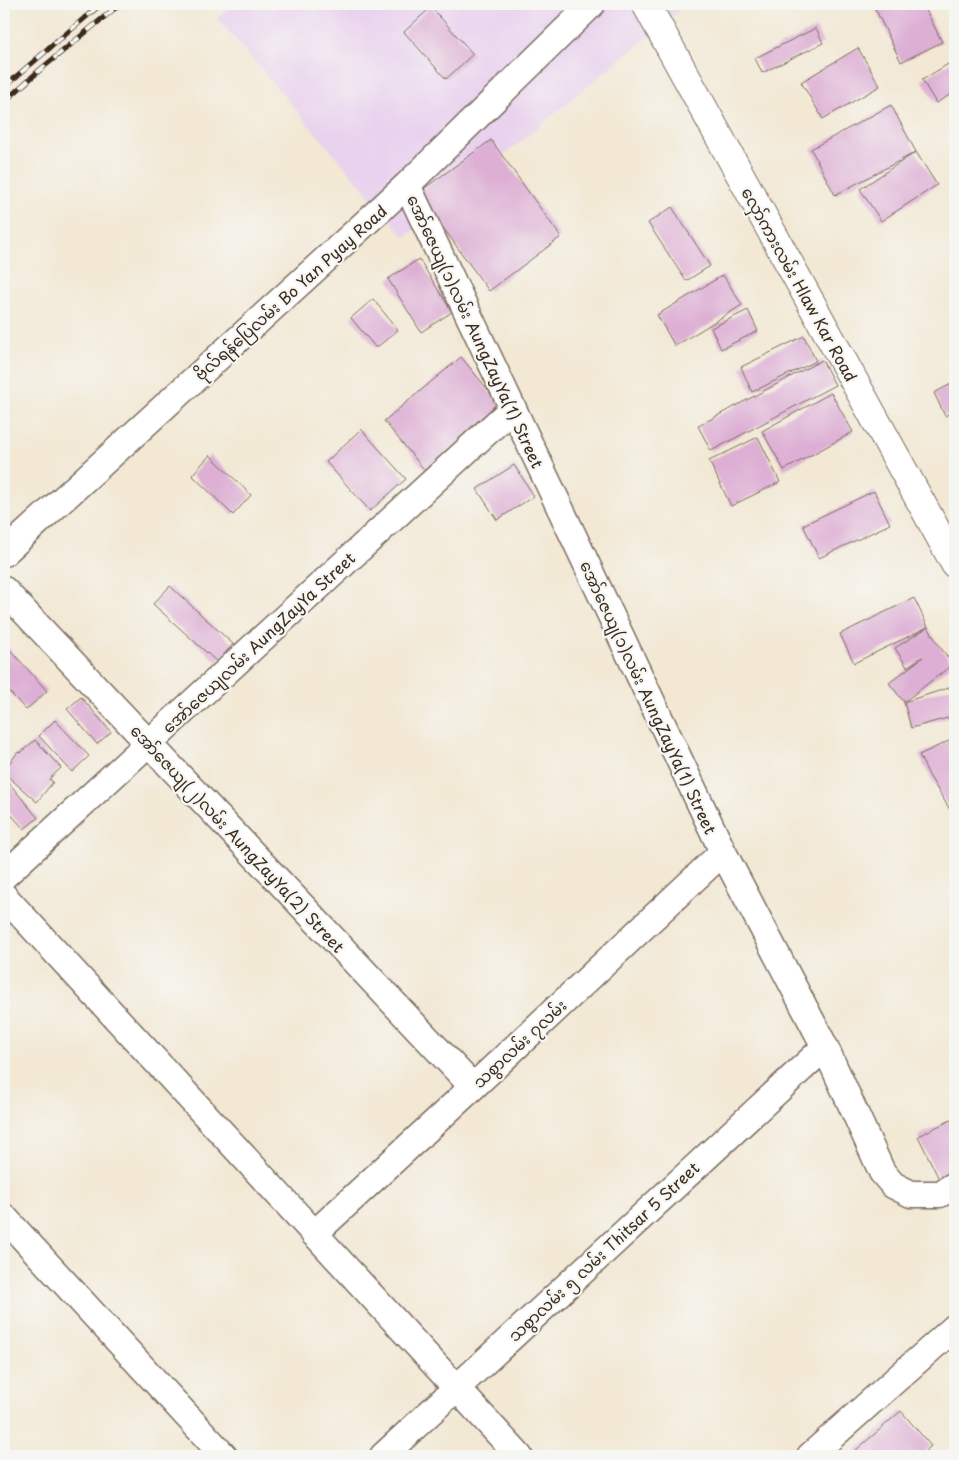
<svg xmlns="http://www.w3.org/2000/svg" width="959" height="1460" font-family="'Playpen Sans','Noto Sans Myanmar',sans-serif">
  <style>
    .built { fill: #e9d2ee }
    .building { fill: #ddafd4 }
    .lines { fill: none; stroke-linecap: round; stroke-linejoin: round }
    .minor-casing { stroke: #7b6c5e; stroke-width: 29 }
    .tertiary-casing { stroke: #7b6c5e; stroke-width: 30 }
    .minor { stroke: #fff; stroke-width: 26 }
    .tertiary { stroke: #fff; stroke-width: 28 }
    .rail-casing { stroke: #3b2a1e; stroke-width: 5.5 }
    .rail { stroke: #f6f6f2; stroke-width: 4; stroke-dasharray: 11; stroke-linecap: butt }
    .labels { text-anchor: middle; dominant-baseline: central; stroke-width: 4.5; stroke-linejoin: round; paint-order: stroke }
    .street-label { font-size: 16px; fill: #3b2a1e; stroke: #f6f6f2 }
  </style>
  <rect width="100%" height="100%" fill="#f6f6f2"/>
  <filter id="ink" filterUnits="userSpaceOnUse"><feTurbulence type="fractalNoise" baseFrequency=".02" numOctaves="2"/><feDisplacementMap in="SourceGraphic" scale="10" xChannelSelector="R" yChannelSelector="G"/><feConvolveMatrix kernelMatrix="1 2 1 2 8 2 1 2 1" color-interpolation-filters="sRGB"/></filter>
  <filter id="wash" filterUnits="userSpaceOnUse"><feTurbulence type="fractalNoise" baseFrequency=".0096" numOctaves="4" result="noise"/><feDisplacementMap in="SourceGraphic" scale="20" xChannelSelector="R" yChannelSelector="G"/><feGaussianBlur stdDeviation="1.12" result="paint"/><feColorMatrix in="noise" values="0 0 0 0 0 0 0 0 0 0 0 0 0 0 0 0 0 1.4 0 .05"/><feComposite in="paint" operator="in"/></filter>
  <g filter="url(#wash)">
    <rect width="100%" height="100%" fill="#f2e8d4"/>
    <path class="built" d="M233,4H687L405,237L217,18Z"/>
    <g id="blocks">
      <path class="building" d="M873,4H923L942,42L901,62Z
        M431,7L473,54L446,79L404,32Z
        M816,28L823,43L762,73L755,58Z
        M858,48L880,86L823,119L801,82Z
        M953,61L955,65V92L936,103L922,80Z
        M891,105L916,152L835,195L811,149Z
        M491,140L561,237L489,291L418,193Z
        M916,152L937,185L881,221L860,189Z
        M672,207L710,266L686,281L648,223Z
        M419,259L452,312L421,332L388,279Z
        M723,275L742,305L675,346L657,315Z
        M373,299L398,330L376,348L351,318Z
        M748,310L758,331L721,349L711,328Z
        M804,336L816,361L752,392L741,367Z
        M461,357L504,409L427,473L384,421Z
        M822,360L835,385L711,451L698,426Z
        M955,382V411L945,416L934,393Z
        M831,393L853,432L784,470L762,431Z
        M361,429L406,479L370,511L326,462Z
        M758,437L780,482L731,506L709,461Z
        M210,455L251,495L233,515L192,475Z
        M514,465L534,496L497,520L477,489Z
        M874,491L890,524L819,558L803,525Z
        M170,586L233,644L217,662L153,604Z
        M914,598L928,627L854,663L840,634Z
        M928,627L940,647L953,664L904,702L889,683L923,657L907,667L895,648Z
        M4,643L47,691L26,710L4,686Z
        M955,686V716L911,728L904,702Z
        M81,697L111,732L97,744L67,709Z
        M55,720L89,756L72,772L39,736Z
        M955,738V818L930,777L919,755Z
        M35,740L61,768L49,779L53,782L37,802L4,773V770L18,752L20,753Z
        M4,777L38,818L24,829L6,809L4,811Z
        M955,1118V1173L940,1181L918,1136Z
        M901,1411L931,1446L920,1456H860L855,1451Z"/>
    </g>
  </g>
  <g filter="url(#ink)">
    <use href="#blocks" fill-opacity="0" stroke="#7b6c5e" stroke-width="1"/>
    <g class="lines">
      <g class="minor-casing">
        <path id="minor" d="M407,185L723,852L825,1047L882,1172L893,1185L911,1194H940L955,1185
          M4,553L407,185L592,4
          M4,590L473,1087
          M4,876L513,408
          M4,896L519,1456
          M4,1217L224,1456
          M314,1234L473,1087L723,852
          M383,1456L825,1047
          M810,1456L955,1327"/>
      </g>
      <g class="tertiary-casing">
        <path id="tertiary" d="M646,4L955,564"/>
      </g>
      <use href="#minor" class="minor"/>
      <use href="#tertiary" class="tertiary"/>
      <g class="rail-casing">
        <path id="rail" d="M4,87L101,4
          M4,102L41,69L120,4"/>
      </g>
      <use href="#rail" class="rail"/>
    </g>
  </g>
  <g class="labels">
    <g class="street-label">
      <text transform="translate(800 284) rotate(61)">လှော်ကားလမ်း Hlaw Kar Road</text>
      <text transform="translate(290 292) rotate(-42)">ဗိုလ်ရန်ပြေလမ်း Bo Yan Pyay Road</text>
      <text transform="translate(476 331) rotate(65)">အော်ဇေယျ(၁)လမ်း AungZayYa(1) Street</text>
      <text transform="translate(258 642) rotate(-43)">အော်ဇေယျလမ်း AungZayYa Street</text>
      <text transform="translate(649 697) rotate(65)">အော်ဇေယျ(၁)လမ်း AungZayYa(1) Street</text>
      <text transform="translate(238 838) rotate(47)">အော်ဇေယျ(၂)လမ်း AungZayYa(2) Street</text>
      <text transform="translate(519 1043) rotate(-43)">သစွာလမ်း ၇လမ်း</text>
      <text transform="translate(603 1251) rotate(-43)">သစွာလမ်း ၅ လမ်း Thitsar 5 Street</text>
    </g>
  </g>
  <rect width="959" height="1460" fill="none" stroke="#f6f6f2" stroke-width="20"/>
</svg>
